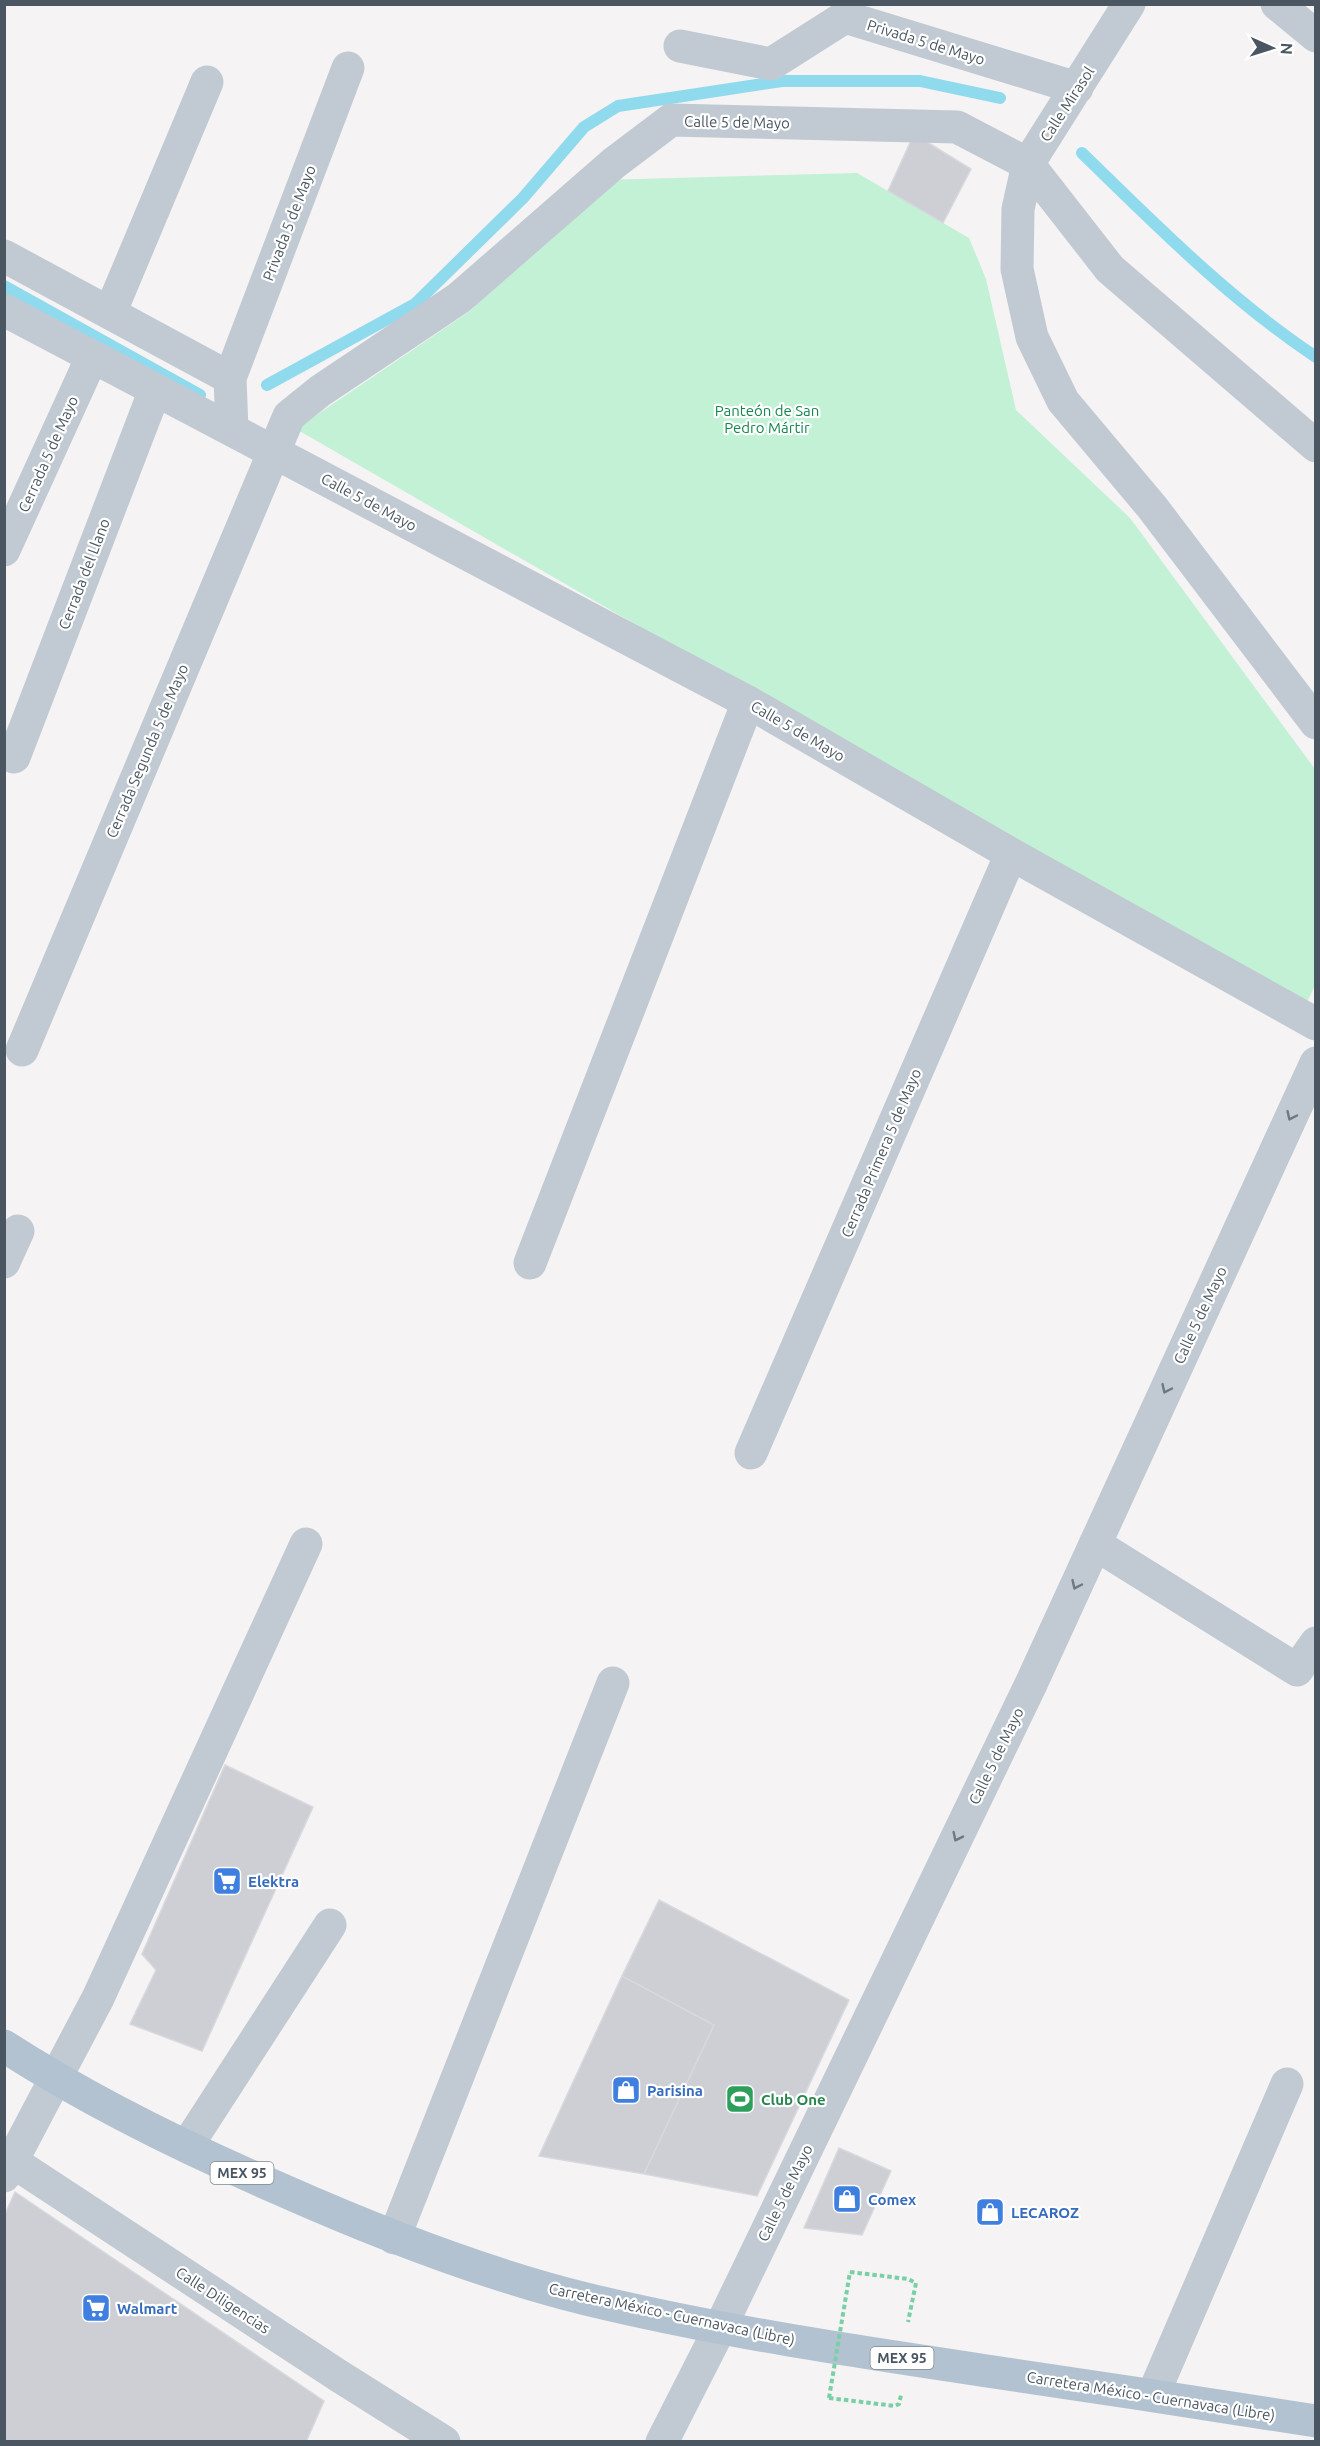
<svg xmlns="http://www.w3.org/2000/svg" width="1320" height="2446" font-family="Ubuntu,sans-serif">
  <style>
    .green { fill: #c3f1d5 }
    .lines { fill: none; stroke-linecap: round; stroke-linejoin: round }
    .stream { stroke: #90daee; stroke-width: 12 }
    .building { fill: #cdcfd5; stroke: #d7d9de; stroke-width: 1.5 }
    .path { stroke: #7ad0a6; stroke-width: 4; stroke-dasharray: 4.5 3; stroke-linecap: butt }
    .minor { stroke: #c1cad2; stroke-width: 33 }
    .major { stroke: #b3c2d1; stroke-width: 33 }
    .path-bridge { stroke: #7ad0a6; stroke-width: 4; stroke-dasharray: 4.5 3; stroke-linecap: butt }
    .oneway { stroke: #6e7983 }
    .labels { text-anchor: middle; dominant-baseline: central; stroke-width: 4.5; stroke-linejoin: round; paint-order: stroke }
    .shield { fill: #fff; stroke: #808990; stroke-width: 1.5 }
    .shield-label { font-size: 14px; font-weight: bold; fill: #4a5661 }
    .street-label { font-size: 15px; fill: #4a5661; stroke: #fff }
    .park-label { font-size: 15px; fill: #17864f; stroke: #fff }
    .shop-label { font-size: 15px; font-weight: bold; fill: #366cbe; stroke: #fff; text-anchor: start }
    .leisure-label { font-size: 15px; font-weight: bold; fill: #27864d; stroke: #fff; text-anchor: start }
  </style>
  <rect width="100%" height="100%" fill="#f5f3f3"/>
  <path class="green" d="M857,173L969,238L986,279L1016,410L1130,518L1315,769V985L1304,1009L296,429L470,311L601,180Z"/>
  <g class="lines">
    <path class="stream" d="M1082,153C1156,225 1229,299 1316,357
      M4,286L200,395
      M267,385L415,304L523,198L584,127L618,106L782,81H920L1000,98"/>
  </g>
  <path class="building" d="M914,134L971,169L943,223L888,191Z
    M225,1765L313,1807L202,2051L130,2024L156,1970L142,1954Z
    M659,1900L849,2000L757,2196L644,2174L714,2025L622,1976Z
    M622,1976L714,2025L644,2174L539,2156Z
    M839,2148L891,2171L862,2235L804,2228Z
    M15,2192L324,2401L306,2442H4V2216Z"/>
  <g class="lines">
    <path class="path" d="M850,2272L908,2279L916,2283L908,2322
      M829,2398L895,2406L899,2404L901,2395"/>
    <path class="minor" d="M1129,4L1028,164L1018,209L1017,269L1032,337L1063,401L1152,507L1316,723
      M1277,4L1316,36
      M680,46L771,64L845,17L1077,88
      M4,256L230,378L232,430
      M4,310L748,702L1011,854L1316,1024
      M110,313L207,82
      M230,378L348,68
      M4,550L92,357
      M14,757L155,390
      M22,1050L289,416L320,391L459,298L614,163L671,120L957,127L1028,164L1110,269L1316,446
      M4,1262L18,1231
      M530,1263L748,702
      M751,1453L1011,854
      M1095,1544L1297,1670L1316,1643
      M187,2146L330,1925
      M4,2156L339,2376L444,2442
      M4,2176L98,1998L306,1544
      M394,2238L613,1683
      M1153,2395L1287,2084
      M662,2442L720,2328L1031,1684L1316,1063"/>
    <path class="major" d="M4,2046C91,2102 185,2148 280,2189C379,2233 481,2273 586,2299C718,2331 853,2351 987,2371C1097,2387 1206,2404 1316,2421"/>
    <path class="path-bridge" d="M829,2398L850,2272"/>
  </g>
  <defs><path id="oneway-chevron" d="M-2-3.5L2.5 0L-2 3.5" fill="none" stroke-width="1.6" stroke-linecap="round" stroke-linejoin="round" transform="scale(1.5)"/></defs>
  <g class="oneway">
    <use href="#oneway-chevron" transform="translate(1291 1116) rotate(115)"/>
    <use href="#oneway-chevron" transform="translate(1166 1389) rotate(115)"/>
    <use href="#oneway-chevron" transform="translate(1076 1585) rotate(115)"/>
    <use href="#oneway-chevron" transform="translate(957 1837) rotate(116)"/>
  </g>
  <defs>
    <g id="supermarket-square" transform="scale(1.5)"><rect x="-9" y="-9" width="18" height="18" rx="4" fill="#3f7fe0" stroke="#fff"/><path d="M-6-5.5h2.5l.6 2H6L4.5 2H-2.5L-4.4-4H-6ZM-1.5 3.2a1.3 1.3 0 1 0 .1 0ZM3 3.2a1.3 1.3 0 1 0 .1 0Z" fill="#fff"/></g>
    <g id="shop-square" transform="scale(1.5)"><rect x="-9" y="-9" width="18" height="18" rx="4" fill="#3f7fe0" stroke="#fff"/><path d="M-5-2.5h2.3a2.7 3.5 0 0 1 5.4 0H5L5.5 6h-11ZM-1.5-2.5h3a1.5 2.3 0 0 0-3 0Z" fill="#fff"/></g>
    <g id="stadium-square" transform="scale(1.5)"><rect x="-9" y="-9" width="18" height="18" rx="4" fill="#2e9e5b" stroke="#fff"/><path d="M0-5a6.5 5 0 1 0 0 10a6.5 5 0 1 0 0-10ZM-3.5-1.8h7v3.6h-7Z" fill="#fff"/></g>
  </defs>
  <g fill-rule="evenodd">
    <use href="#supermarket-square" x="227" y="1881"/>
    <use href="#shop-square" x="626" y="2090"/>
    <use href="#stadium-square" x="740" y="2099"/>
    <use href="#shop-square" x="847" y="2199"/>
    <use href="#shop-square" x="990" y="2212"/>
    <use href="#supermarket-square" x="96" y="2308"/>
  </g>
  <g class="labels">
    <g class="shield">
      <rect x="210.5" y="2162" width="63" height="22" rx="4.5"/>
      <rect x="870.5" y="2347" width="63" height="22" rx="4.5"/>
    </g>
    <g class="shield-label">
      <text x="242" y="2173">MEX 95</text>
      <text x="902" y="2358">MEX 95</text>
    </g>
    <g class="street-label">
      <text transform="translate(926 42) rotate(17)">Privada 5 de Mayo</text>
      <text transform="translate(1067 104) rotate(-57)">Calle Mirasol</text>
      <text transform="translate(737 122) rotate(1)">Calle 5 de Mayo</text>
      <text transform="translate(289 223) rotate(-69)">Privada 5 de Mayo</text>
      <text transform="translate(48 454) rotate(-66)">Cerrada 5 de Mayo</text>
      <text transform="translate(369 502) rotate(28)">Calle 5 de Mayo</text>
      <text transform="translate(84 574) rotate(-69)">Cerrada del Llano</text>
      <text transform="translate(798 731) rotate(30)">Calle 5 de Mayo</text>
      <text transform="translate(147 751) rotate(-67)">Cerrada Segunda 5 de Mayo</text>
      <text transform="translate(881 1153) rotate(-67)">Cerrada Primera 5 de Mayo</text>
      <text transform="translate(1200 1315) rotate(-65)">Calle 5 de Mayo</text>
      <text transform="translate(996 1756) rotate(-64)">Calle 5 de Mayo</text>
      <text transform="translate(785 2193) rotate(-64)">Calle 5 de Mayo</text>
      <text transform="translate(223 2300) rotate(33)">Calle Diligencias</text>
      <text transform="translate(672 2314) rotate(12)">Carretera México - Cuernavaca (Libre)</text>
      <text transform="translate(1151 2396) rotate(9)">Carretera México - Cuernavaca (Libre)</text>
    </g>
    <g class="park-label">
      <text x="767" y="410">Panteón de San<tspan x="767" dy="17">Pedro Mártir</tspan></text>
    </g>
    <g class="shop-label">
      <text x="248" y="1881">Elektra</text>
      <text x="647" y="2090">Parisina</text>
      <text x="868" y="2199">Comex</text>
      <text x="1011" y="2212">LECAROZ</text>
      <text x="117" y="2308">Walmart</text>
    </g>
    <g class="leisure-label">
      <text x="761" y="2099">Club One</text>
    </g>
  </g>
  <rect width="1320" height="2446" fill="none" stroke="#4a5661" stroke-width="12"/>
  <g transform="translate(1272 48) rotate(93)" stroke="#ffffff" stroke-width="4.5" paint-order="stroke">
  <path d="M0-4.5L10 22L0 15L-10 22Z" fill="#4a5661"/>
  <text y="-9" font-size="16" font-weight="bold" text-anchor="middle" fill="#4a5661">N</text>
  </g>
</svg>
